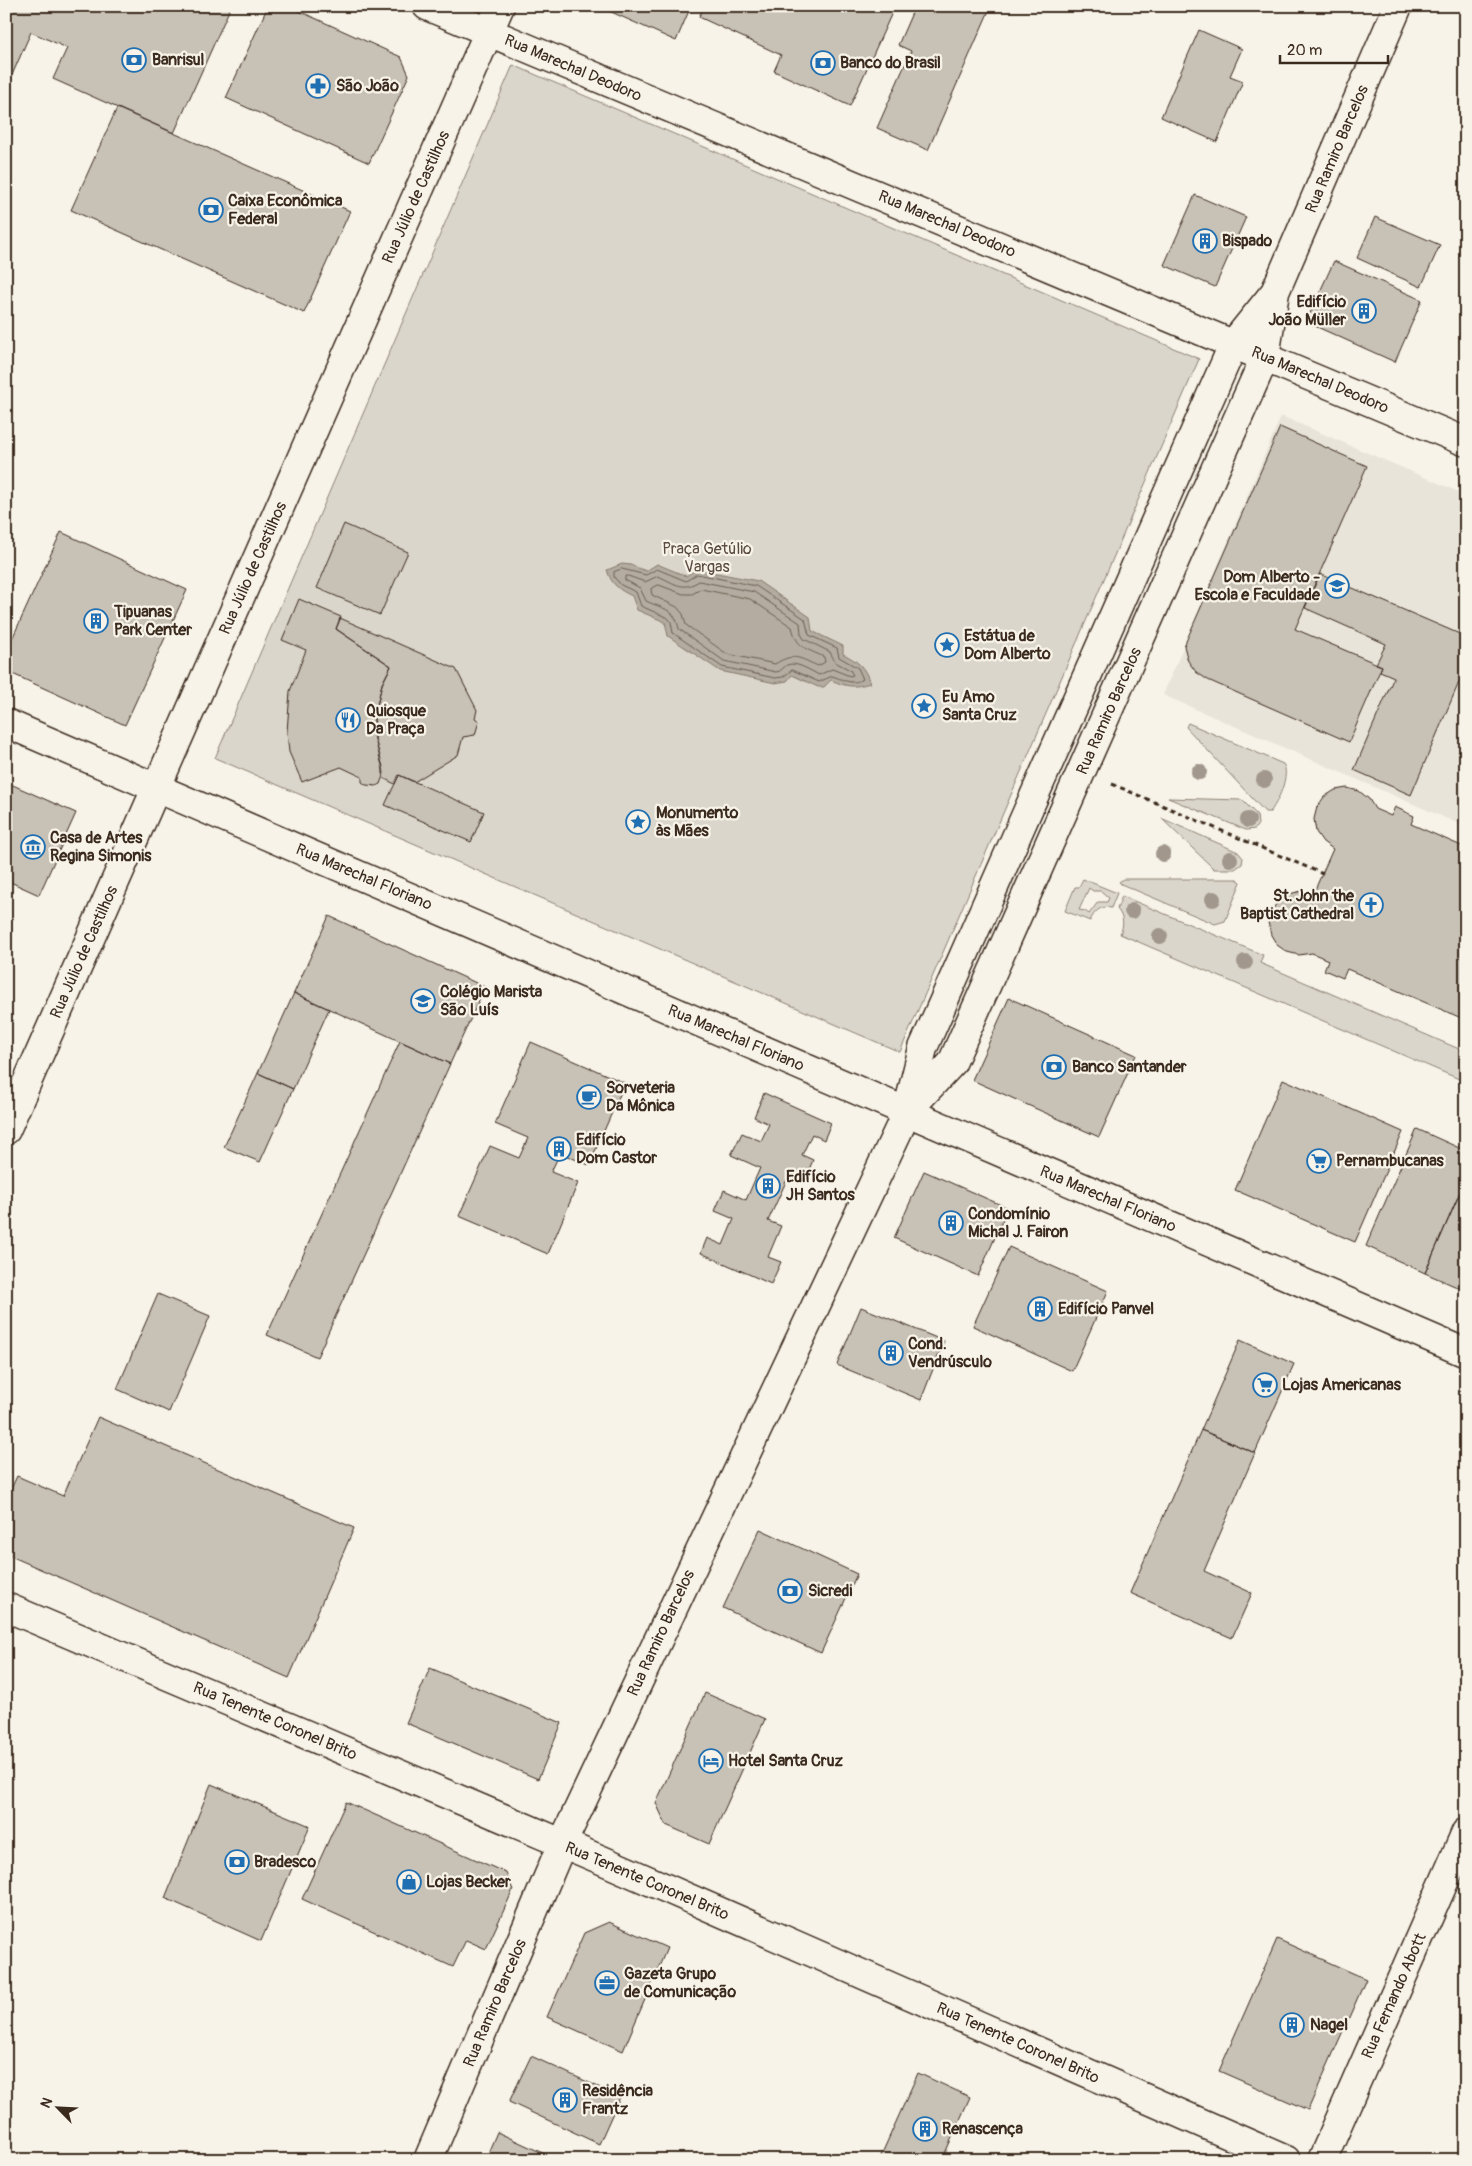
<svg xmlns="http://www.w3.org/2000/svg" width="1472" height="2166" font-family="Pangolin,sans-serif">
  <style>
    .built { fill: #e9e4d9 }
    .green { fill: #dbd6cb; stroke: #8b8074; fill-rule: evenodd }
    .water { fill: #b4aca0; stroke: #84786c }
    .lines { fill: none; stroke-linecap: round; stroke-linejoin: round }
    .shore { stroke: #6b5e52; stroke-width: 1 }
    .building { fill: #c8c1b6; stroke: #3b2a1e }
    .street-casing { stroke: #3b2a1e; stroke-width: 31 }
    .secondary-casing { stroke: #3b2a1e; stroke-width: 31 }
    .path { stroke: #3b2a1e; stroke-width: 3; stroke-dasharray: 5 4; stroke-linecap: butt }
    .street { stroke: #f7f3e8; stroke-width: 28 }
    .secondary { stroke: #f7f3e8; stroke-width: 28 }
    .tree { fill: #a1978c }
    .labels { text-anchor: middle; dominant-baseline: central; stroke-width: 4.5; stroke-linejoin: round; paint-order: stroke }
    .poi-label { font-size: 16px; font-weight: bold; fill: #3b2a1e; stroke: #f7f3e8; text-anchor: start }
    .street-label { font-size: 16px; fill: #3b2a1e; stroke: #f7f3e8 }
    .park-label { font-size: 16px; fill: #5b4c41; stroke: #f7f3e8 }
  </style>
  <rect width="100%" height="100%" fill="#f7f3e8"/>
  <filter id="ink" filterUnits="userSpaceOnUse"><feTurbulence type="fractalNoise" baseFrequency=".02" numOctaves="2"/><feDisplacementMap in="SourceGraphic" scale="10" xChannelSelector="R" yChannelSelector="G"/><feConvolveMatrix kernelMatrix="1 2 1 2 8 2 1 2 1" color-interpolation-filters="sRGB"/></filter>
  <g filter="url(#ink)">
    <path class="built" d="M1281,416L1466,495V827L1163,695Z"/>
    <path class="green" d="M513,65L1199,359L900,1052L215,758Z
      M1188,723L1283,764C1291,774 1277,804 1270,812H1265L1186,727Z
      M1168,798L1242,800L1257,815L1258,824L1255,829L1246,830Z
      M1161,818L1238,852L1243,858L1242,864L1235,869H1214Z
      M1083,879L1117,893L1111,908C1100,905 1094,912 1090,921L1065,911L1075,887H1079ZM1089,888L1093,891H1101L1109,898L1107,902H1098L1089,914L1085,911L1079,910Z
      M1123,879H1237L1241,882L1225,921L1215,924L1121,884L1119,882Z
      M1122,896L1263,955L1260,963L1466,1052V1082L1120,934C1124,925 1124,917 1117,909Z"/>
    <path class="water" d="M622,564L631,565L646,571L657,564L686,576L696,569L758,581L810,617L812,631L843,646V654C858,661 865,667 870,683C854,688 847,687 831,680L824,687H818L792,675L787,681L775,683L720,671L668,636L665,622L637,610L632,596C619,590 611,584 607,570Z"/>
    <g class="lines">
      <path class="shore" d="M622,569L646,575L657,569L686,581L697,574L756,586L805,619L809,635L837,648L839,657L858,668L863,679C851,686 843,679 832,676L819,682L792,670L783,677L775,678L722,667L673,633L671,622L668,618L641,606L636,592L621,585L614,577V572Z
        M628,576L645,582L658,576C675,583 682,592 699,581L754,592L800,623L801,634L804,639L830,652L835,662L850,670L853,675L850,676L832,669L819,675C811,671 796,661 787,665C782,668 782,671 776,672L724,661L679,629C675,608 663,609 646,601L640,588L625,580V577Z
        M659,585L683,594H692L701,589L750,599L792,627C797,648 805,648 824,657L825,662L818,666C799,658 794,652 775,664L727,654L686,625L683,614L677,607L652,595L651,589Z"/>
    </g>
    <path class="building" d="M6,6H231L174,133L53,79L67,48L31,32L12,75L6,73Z
      M268,6H288L401,57L409,75L369,163L226,98Z
      M598,6H691L676,41Z
      M704,6H895L850,106L774,71L781,55L699,17Z
      M915,6H991L928,150L877,128L911,51L898,45Z
      M1199,30L1242,49L1230,76L1243,81L1217,142L1161,117Z
      M1466,33V46L1461,44Z
      M117,108L350,211L304,313L71,210Z
      M1195,195L1246,217L1215,287L1164,265Z
      M1375,217L1440,245L1421,287L1357,258Z
      M1334,261L1422,300L1395,362L1306,322Z
      M1280,427L1367,466L1295,629L1382,666L1349,742L1208,680L1196,672L1188,661L1184,646Z
      M344,524L408,552L380,615L317,588Z
      M61,532L187,590L125,725L6,671V652Z
      M1320,574L1462,635L1466,626V683L1460,680L1411,795L1354,770L1394,677L1380,671L1382,666L1376,664L1386,644L1305,608Z
      M299,599L341,617L336,629L391,666L382,684L374,718L375,739L384,773L380,784L376,786L366,785L362,782V777L341,767L302,782L289,752L287,732L290,691L306,650L282,640Z
      M340,618L456,669L477,710L475,718L479,721L475,735L463,737L458,755L414,782L399,775L395,784L383,778V767L375,739L374,718L382,684L391,666L336,629Z
      M399,775L484,812L471,842L385,805Z
      M6,782L76,813L39,895L6,880Z
      M1347,788L1359,791L1369,799L1375,809L1391,816L1395,807L1414,816L1411,824L1466,848V1020L1347,969L1343,978L1324,970L1328,960L1312,953L1299,955L1287,952L1277,945L1271,935L1268,922L1272,910L1279,900L1289,894L1302,891L1313,894L1333,849L1323,842L1316,832L1314,819L1317,807L1324,797L1335,790Z
      M329,916L485,987L450,1064L294,993Z
      M294,993L329,1009L293,1089L258,1073Z
      M1009,998L1136,1055L1099,1137L972,1080Z
      M400,1041L450,1064L317,1357L267,1335Z
      M531,1042L625,1083L589,1165L560,1153L551,1172L578,1183L548,1254L459,1216L490,1146L519,1158L528,1138L495,1124Z
      M258,1073L293,1089L260,1162L224,1147Z
      M1283,1079L1403,1132L1355,1242L1235,1190Z
      M764,1093L831,1123L824,1140L812,1134L802,1155L813,1160L804,1182L789,1175L768,1221L781,1226L768,1257L781,1262L771,1284L701,1253L707,1238L723,1245L734,1219L715,1211L724,1190L746,1200L760,1168L731,1155L742,1133L761,1141L769,1124L754,1117Z
      M1417,1129L1466,1151V1179L1425,1273L1366,1246Z
      M924,1171L1008,1208L978,1276L894,1238Z
      M1466,1178V1291L1425,1273Z
      M1009,1247L1108,1291L1072,1371L973,1326Z
      M158,1294L210,1316L169,1412L117,1389Z
      M861,1307L944,1341L921,1400L837,1365Z
      M1240,1340L1294,1364L1255,1453L1201,1430Z
      M98,1417L354,1528L289,1678L6,1554V1500L17,1476L63,1496Z
      M1201,1430L1255,1453L1204,1571L1252,1593L1232,1638L1130,1593Z
      M760,1529L857,1574L821,1653L723,1608Z
      M430,1668L562,1723L538,1779L406,1723Z
      M705,1693L765,1719L709,1844L666,1825L656,1803Z
      M211,1784L310,1826L261,1941L165,1898Z
      M346,1802L506,1873L513,1890L486,1949L466,1940L453,1967L302,1899Z
      M609,1922L667,1948L623,2051L547,2017L584,1933Z
      M1277,1939L1366,1979L1308,2110L1219,2071Z
      M531,2056L620,2097L599,2144L509,2102Z
      M918,2073L970,2097L942,2160H879Z
      M497,2132L549,2156L547,2160H485Z"/>
    <g class="lines">
      <g class="street-casing">
        <path id="street" d="M909,1109L952,1063L1265,357L1275,292L1398,6
          M428,2160L562,1844L907,1112L923,1048L1234,343L1275,292
          M1322,2160L1466,1832"/>
      </g>
      <g class="secondary-casing">
        <path id="secondary" d="M427,6L1466,442
          M6,723L1466,1353
          M6,1130L500,6
          M6,1607L604,1861L1286,2160"/>
      </g>
      <path class="path" d="M1112,784L1323,874"/>
      <use href="#street" class="street"/>
      <use href="#secondary" class="secondary"/>
    </g>
    <g class="tree">
      <circle cx="1199" cy="772" r="8"/>
      <circle cx="1264" cy="780" r="8"/>
      <circle cx="1248" cy="820" r="8"/>
      <circle cx="1163" cy="854" r="8"/>
      <circle cx="1230" cy="859" r="8"/>
      <circle cx="1213" cy="899" r="8"/>
      <circle cx="1132" cy="911" r="8"/>
      <circle cx="1160" cy="936" r="8"/>
      <circle cx="1245" cy="962" r="8"/>
    </g>
  </g>
  <defs>
    <g id="bank-ring" transform="scale(1.25)"><circle r="9.5" fill="#f7f3e8" stroke="#1f6fb2" stroke-width="1.5"/><path d="M-6-4H6V4H-6ZM0-2.3a2.3 2.3 0 1 0 0 4.6a2.3 2.3 0 1 0 0-4.6Z" fill="#1f6fb2"/></g>
    <g id="pharmacy-ring" transform="scale(1.25)"><circle r="9.5" fill="#f7f3e8" stroke="#1f6fb2" stroke-width="1.5"/><path d="M-2-6h4v4h4v4h-4v4h-4v-4h-4v-4h4Z" fill="#1f6fb2"/></g>
    <g id="building-ring" transform="scale(1.25)"><circle r="9.5" fill="#f7f3e8" stroke="#1f6fb2" stroke-width="1.5"/><path d="M-4-6H4V6H1V3H-1V6H-4ZM-2.5-4.3h1.7v1.8h-1.7ZM.8-4.3h1.7v1.8H.8ZM-2.5-1h1.7V.8h-1.7ZM.8-1h1.7V.8H.8Z" fill="#1f6fb2"/></g>
    <g id="school-ring" transform="scale(1.25)"><circle r="9.5" fill="#f7f3e8" stroke="#1f6fb2" stroke-width="1.5"/><path d="M0-5L7-2L0 1L-7-2ZM-4 1L0 2.5L4 1V4Q0 6-4 4Z" fill="#1f6fb2"/></g>
    <g id="sight-ring" transform="scale(1.25)"><circle r="9.5" fill="#f7f3e8" stroke="#1f6fb2" stroke-width="1.5"/><path d="M0-6L1.8-2.2L6-1.7L2.9 1.2L3.7 5.4L0 3.3L-3.7 5.4L-2.9 1.2L-6-1.7L-1.8-2.2Z" fill="#1f6fb2"/></g>
    <g id="restaurant-ring" transform="scale(1.25)"><circle r="9.5" fill="#f7f3e8" stroke="#1f6fb2" stroke-width="1.5"/><path d="M-5-6h1v4h1v-4h1v4h1v-4h1v5L-1.5 .5V6h-2V.5L-5-1ZM5-6V6H3V1.5H1.5Q1.5-4 5-6Z" fill="#1f6fb2"/></g>
    <g id="museum-ring" transform="scale(1.25)"><circle r="9.5" fill="#f7f3e8" stroke="#1f6fb2" stroke-width="1.5"/><path d="M0-6L6-3V-2H-6V-3ZM-5-1h2V3h-2ZM-1-1h2V3h-2ZM3-1h2V3H3ZM-6 4H6V6H-6Z" fill="#1f6fb2"/></g>
    <g id="church-ring" transform="scale(1.25)"><circle r="9.5" fill="#f7f3e8" stroke="#1f6fb2" stroke-width="1.5"/><path d="M-1.2-6h2.4v3.5h3.3v2.4h-3.3V6h-2.4V-.1h-3.3v-2.4h3.3Z" fill="#1f6fb2"/></g>
    <g id="cafe-ring" transform="scale(1.25)"><circle r="9.5" fill="#f7f3e8" stroke="#1f6fb2" stroke-width="1.5"/><path d="M-5.5-4.5H6V0H3Q3 3.5 0 3.5H-2.5Q-5.5 3.5-5.5 0ZM3-3.2v2h1.7v-2ZM-6 4.5H4V6H-6Z" fill="#1f6fb2"/></g>
    <g id="supermarket-ring" transform="scale(1.25)"><circle r="9.5" fill="#f7f3e8" stroke="#1f6fb2" stroke-width="1.5"/><path d="M-6-5.5h2.5l.6 2H6L4.5 2H-2.5L-4.4-4H-6ZM-1.5 3.2a1.3 1.3 0 1 0 .1 0ZM3 3.2a1.3 1.3 0 1 0 .1 0Z" fill="#1f6fb2"/></g>
    <g id="hotel-ring" transform="scale(1.25)"><circle r="9.5" fill="#f7f3e8" stroke="#1f6fb2" stroke-width="1.5"/><path d="M-6-4.5h1.5V1H6V5H4.5V3h-9V5H-6ZM-4 0a1.8 1.8 0 1 1 3.6 0ZM.5 0V-2.5h3Q6-2.5 6 0Z" fill="#1f6fb2"/></g>
    <g id="shop-ring" transform="scale(1.25)"><circle r="9.5" fill="#f7f3e8" stroke="#1f6fb2" stroke-width="1.5"/><path d="M-5-2.5h2.3a2.7 3.5 0 0 1 5.4 0H5L5.5 6h-11ZM-1.5-2.5h3a1.5 2.3 0 0 0-3 0Z" fill="#1f6fb2"/></g>
    <g id="office-ring" transform="scale(1.25)"><circle r="9.5" fill="#f7f3e8" stroke="#1f6fb2" stroke-width="1.5"/><path d="M-6-3h4V-5.5h4V-3h4V5H-6ZM-1-4.5V-3h2v-1.5ZM-6 0V1H6V0Z" fill="#1f6fb2"/></g>
  </defs>
  <g fill-rule="evenodd">
    <use href="#bank-ring" x="134" y="60"/>
    <use href="#bank-ring" x="823" y="63"/>
    <use href="#pharmacy-ring" x="318" y="86"/>
    <use href="#bank-ring" x="211" y="210"/>
    <use href="#building-ring" x="1205" y="241"/>
    <use href="#building-ring" x="1364" y="311"/>
    <use href="#school-ring" x="1337" y="586"/>
    <use href="#building-ring" x="96" y="621"/>
    <use href="#sight-ring" x="947" y="645"/>
    <use href="#sight-ring" x="924" y="706"/>
    <use href="#restaurant-ring" x="348" y="720"/>
    <use href="#sight-ring" x="638" y="822"/>
    <use href="#museum-ring" x="33" y="847"/>
    <use href="#church-ring" x="1371" y="905"/>
    <use href="#school-ring" x="423" y="1001"/>
    <use href="#bank-ring" x="1054" y="1067"/>
    <use href="#cafe-ring" x="589" y="1097"/>
    <use href="#building-ring" x="559" y="1149"/>
    <use href="#supermarket-ring" x="1319" y="1161"/>
    <use href="#building-ring" x="768" y="1186"/>
    <use href="#building-ring" x="951" y="1223"/>
    <use href="#building-ring" x="1040" y="1309"/>
    <use href="#building-ring" x="891" y="1353"/>
    <use href="#supermarket-ring" x="1265" y="1385"/>
    <use href="#bank-ring" x="790" y="1591"/>
    <use href="#hotel-ring" x="711" y="1761"/>
    <use href="#bank-ring" x="237" y="1862"/>
    <use href="#shop-ring" x="409" y="1882"/>
    <use href="#office-ring" x="607" y="1983"/>
    <use href="#building-ring" x="1292" y="2025"/>
    <use href="#building-ring" x="565" y="2100"/>
    <use href="#building-ring" x="925" y="2129"/>
  </g>
  <g class="labels">
    <g class="poi-label">
      <text x="152" y="60">Banrisul</text>
      <text x="840" y="63">Banco do Brasil</text>
      <text x="336" y="86">São João</text>
      <text x="228" y="201">Caixa Econômica<tspan x="228" dy="18">Federal</tspan></text>
      <text x="1222" y="241">Bispado</text>
      <text x="1346" y="302" text-anchor="end">Edifício<tspan x="1346" dy="18">João Müller</tspan></text>
      <text x="1320" y="577" text-anchor="end">Dom Alberto -<tspan x="1320" dy="18">Escola e Faculdade</tspan></text>
      <text x="114" y="612">Tipuanas<tspan x="114" dy="18">Park Center</tspan></text>
      <text x="964" y="636">Estátua de<tspan x="964" dy="18">Dom Alberto</tspan></text>
      <text x="942" y="697">Eu Amo<tspan x="942" dy="18">Santa Cruz</tspan></text>
      <text x="366" y="711">Quiosque<tspan x="366" dy="18">Da Praça</tspan></text>
      <text x="656" y="813">Monumento<tspan x="656" dy="18">às Mães</tspan></text>
      <text x="50" y="838">Casa de Artes<tspan x="50" dy="18">Regina Simonis</tspan></text>
      <text x="1354" y="896" text-anchor="end">St. John the<tspan x="1354" dy="18">Baptist Cathedral</tspan></text>
      <text x="440" y="992">Colégio Marista<tspan x="440" dy="18">São Luís</tspan></text>
      <text x="1072" y="1067">Banco Santander</text>
      <text x="606" y="1088">Sorveteria<tspan x="606" dy="18">Da Mônica</tspan></text>
      <text x="576" y="1140">Edifício<tspan x="576" dy="18">Dom Castor</tspan></text>
      <text x="1336" y="1161">Pernambucanas</text>
      <text x="786" y="1177">Edifício<tspan x="786" dy="18">JH Santos</tspan></text>
      <text x="968" y="1214">Condomínio<tspan x="968" dy="18">Michal J. Fairon</tspan></text>
      <text x="1058" y="1309">Edifício Panvel</text>
      <text x="908" y="1344">Cond.<tspan x="908" dy="18">Vendrúsculo</tspan></text>
      <text x="1282" y="1385">Lojas Americanas</text>
      <text x="808" y="1591">Sicredi</text>
      <text x="728" y="1761">Hotel Santa Cruz</text>
      <text x="254" y="1862">Bradesco</text>
      <text x="426" y="1882">Lojas Becker</text>
      <text x="624" y="1974">Gazeta Grupo<tspan x="624" dy="18">de Comunicação</tspan></text>
      <text x="1310" y="2025">Nagel</text>
      <text x="582" y="2091">Residência<tspan x="582" dy="18">Frantz</tspan></text>
      <text x="942" y="2129">Renascença</text>
    </g>
    <g class="street-label">
      <text transform="translate(573 68) rotate(23)">Rua Marechal Deodoro</text>
      <text transform="translate(1337 149) rotate(-67)">Rua Ramiro Barcelos</text>
      <text transform="translate(416 197) rotate(-66)">Rua Júlio de Castilhos</text>
      <text transform="translate(947 224) rotate(23)">Rua Marechal Deodoro</text>
      <text transform="translate(1320 380) rotate(23)">Rua Marechal Deodoro</text>
      <text transform="translate(253 568) rotate(-66)">Rua Júlio de Castilhos</text>
      <text transform="translate(1109 711) rotate(-66)">Rua Ramiro Barcelos</text>
      <text transform="translate(364 877) rotate(23)">Rua Marechal Floriano</text>
      <text transform="translate(84 952) rotate(-66)">Rua Júlio de Castilhos</text>
      <text transform="translate(736 1038) rotate(23)">Rua Marechal Floriano</text>
      <text transform="translate(1108 1199) rotate(23)">Rua Marechal Floriano</text>
      <text transform="translate(661 1633) rotate(-65)">Rua Ramiro Barcelos</text>
      <text transform="translate(275 1721) rotate(23)">Rua Tenente Coronel Brito</text>
      <text transform="translate(647 1881) rotate(23)">Rua Tenente Coronel Brito</text>
      <text transform="translate(1394 1996) rotate(-66)">Rua Fernando Abott</text>
      <text transform="translate(495 2003) rotate(-67)">Rua Ramiro Barcelos</text>
      <text transform="translate(1018 2043) rotate(24)">Rua Tenente Coronel Brito</text>
    </g>
    <g class="park-label">
      <text x="707" y="549">Praça Getúlio<tspan x="707" dy="18">Vargas</tspan></text>
    </g>
  </g>
  <rect width="1472" height="2166" fill="none" stroke="#f7f3e8" stroke-width="25"/>
  <rect x="12" y="12" width="1447" height="2141" fill="none" stroke="#3b2a1e" stroke-width="2" filter="url(#ink)"/>
  <g transform="translate(58 2108) rotate(294)" stroke="#f7f3e8" stroke-width="4" paint-order="stroke">
  <path d="M0-4L9 19L0 12L-9 19Z" fill="#3b2a1e"/>
  <text y="-8" font-size="14" font-weight="bold" text-anchor="middle" fill="#3b2a1e">N</text>
  </g>
  <path d="M1280 55v8h108v-8" fill="none" stroke="#3b2a1e" stroke-width="2.5"/>
  <text x="1287" y="55" font-size="15" fill="#3b2a1e" stroke="#f7f3e8" stroke-width="4" paint-order="stroke">20 m</text>
</svg>
